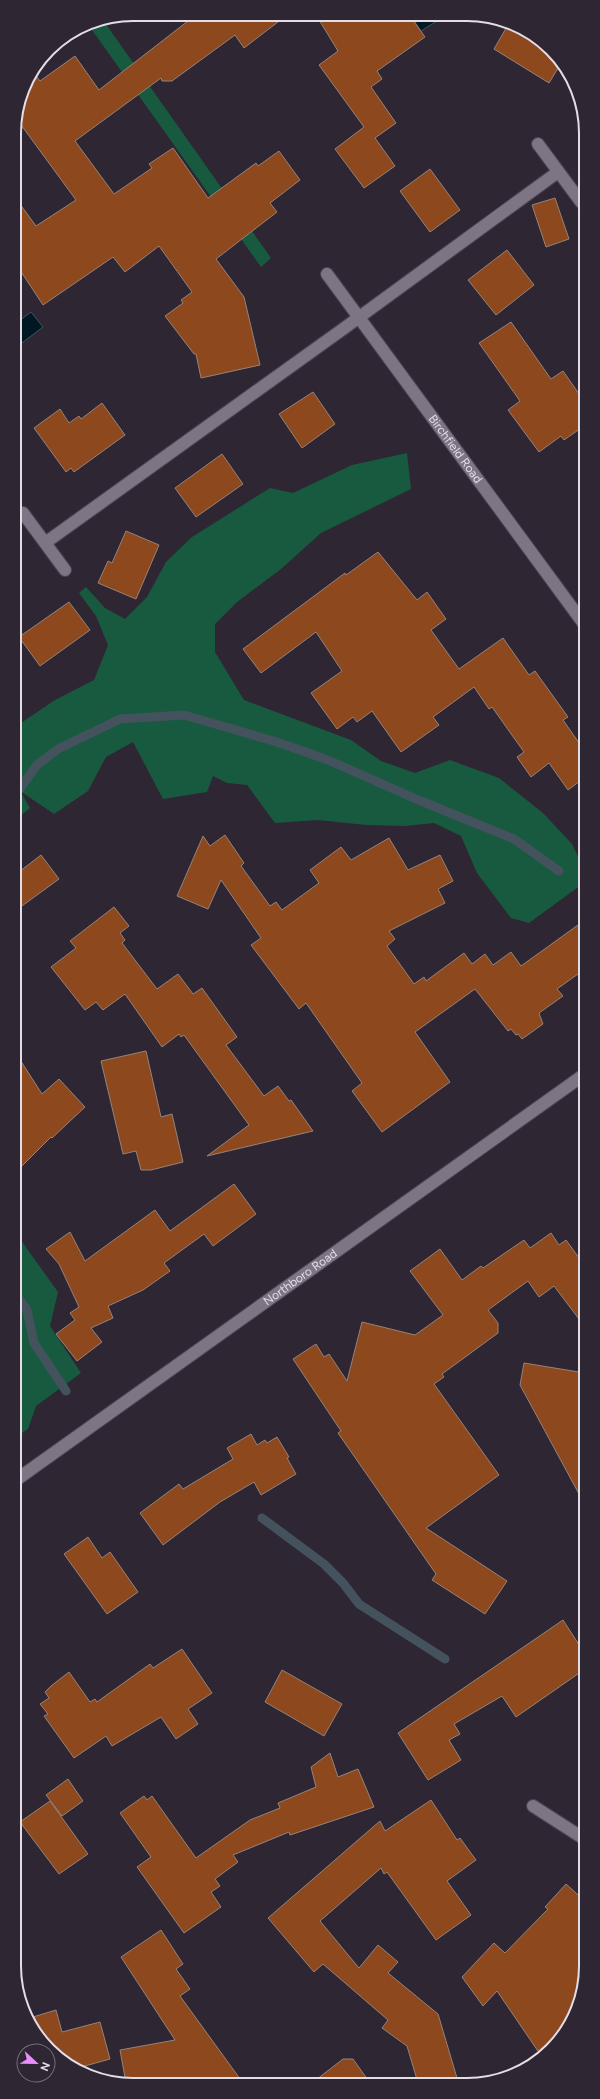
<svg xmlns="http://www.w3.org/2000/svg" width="600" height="2099" font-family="Figtree,sans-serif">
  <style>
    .green { fill: #185a3f }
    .water { fill: #001724; stroke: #44525e }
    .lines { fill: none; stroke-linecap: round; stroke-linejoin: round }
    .stream { stroke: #44525e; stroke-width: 9 }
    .building { fill: #8d481e; stroke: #95837a }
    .lane-casing { stroke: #4b4550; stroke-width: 14 }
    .street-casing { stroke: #4b4550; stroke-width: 14 }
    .secondary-casing { stroke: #4b4550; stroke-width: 14 }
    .lane { stroke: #7e7484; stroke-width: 12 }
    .street { stroke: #7e7484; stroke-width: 12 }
    .secondary { stroke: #7e7484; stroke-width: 12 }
    .labels { text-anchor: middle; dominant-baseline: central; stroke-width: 4; stroke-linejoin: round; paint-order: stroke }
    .street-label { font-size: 12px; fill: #e3dde6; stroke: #2e2633 }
    .rim { fill: none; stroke: #e3dde6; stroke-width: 2 }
  </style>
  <rect width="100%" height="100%" fill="#2e2633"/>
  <path class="green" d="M103,20L271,258L261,267L87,23Z
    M407,453L411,489L321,533L281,569L237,602L215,624V652L244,700L351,740L381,761L415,773L450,760L499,778L543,813L572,844L585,871V882L529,923L511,918L477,873L461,836L434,823L405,826L366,825L318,820L275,823L247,785L227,783L213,776L207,792L163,799L133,742L106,757L88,791L54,814L20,791L30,808L15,820V727L55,700L94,680L108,645L96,616L79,593L86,587L105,608L125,619L147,597L166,562L192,537L270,488L293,493L352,465Z
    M15,1232L58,1292L50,1326L81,1373L36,1406L28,1429L16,1437Z"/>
  <path class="water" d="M411,16H438L440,19L421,31Z
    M31,312L43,327L14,349V325Z"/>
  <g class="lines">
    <path class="stream" d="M15,795L37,765L58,749L120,719L184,715L277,742L328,760L416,799L514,839L559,871
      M15,1293L27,1310L34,1343L66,1391
      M262,1518L324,1564L343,1583L359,1604L445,1659"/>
  </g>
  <path class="building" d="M197,14L287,15L244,48L235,35L172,81H162L161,78L75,141L114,194L152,168L149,164L173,148L208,198L256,163L258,166L279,151L300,180L270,203L277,212L216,259L244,297L260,365L201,378L196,354H194L165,316L183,303L181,300L192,292L159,246L125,272L113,257L43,305L14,261V196L36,226L76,200L16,118L23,87L33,72L40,81L75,56L99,90Z
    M316,15L410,16L425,37L377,71L382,79L371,87L396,123L375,138L395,166L364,188L335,149L364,127L319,65L338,51Z
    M509,23L526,30L551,49L561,63L549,83L494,49Z
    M430,169L460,210L430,232L400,191Z
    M555,198L569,239L546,247L532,205Z
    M507,250L534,285L496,315L468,280Z
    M511,322L551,379L563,371L584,401V426L564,440L561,436L539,452L508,410L520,401L479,343Z
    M313,392L335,424L302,448L279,414Z
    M102,403L125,435L74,472L71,468L66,472L34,428L60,409L69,423L79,416L81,419Z
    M222,454L243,484L196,517L175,488Z
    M126,531L159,545L136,599L98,583L108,561L112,563Z
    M378,552L417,600L427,592L446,619L431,630L459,669L503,638L529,675L535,671L568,717L563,720L584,750V778L568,790L549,763L531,777L517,757L524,752L492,707L489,709L474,687L433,717L439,725L401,752L372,711L357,722L353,717L337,729L311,693L342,671L316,632L261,673L243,649L345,573L346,575Z
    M69,602L90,630L40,666L19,637Z
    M225,835L244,863L241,866L270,906L276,902L282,910L319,883L310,870L341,847L351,860L389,838L408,870L440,855L453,881L438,889L445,903L389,931L395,939L387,946L414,984L424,977L426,981L464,953L472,964L485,954L493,965L511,952L521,966L585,920V969L557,989L563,996L539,1013L543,1024L522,1039L518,1034L516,1035L511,1029L508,1031L475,989L415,1032L450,1082L382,1132L352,1091L362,1083L306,1003L299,1009L251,945L261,938L221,880L208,909L177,896L203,836L210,846Z
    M41,855L59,879L15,911V875Z
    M114,907L129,926L120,933L125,940L122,943L157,989L178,974L193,994L202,988L237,1037L226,1045L264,1096L278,1086L289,1101L291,1100L313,1131L207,1156L249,1125L184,1035L181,1037L179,1034L162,1047L125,994L103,1010L96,1002L85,1010L51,967L76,948L70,941Z
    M146,1051L161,1117L172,1114L183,1162L151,1170H141L136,1151L123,1154L101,1061Z
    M15,1052L42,1094L59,1079L85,1107L52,1138L51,1137L15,1173Z
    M234,1184L256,1214L213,1246L204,1234L164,1263L170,1271L143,1290L108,1306L113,1318L91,1328L102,1342L77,1361L56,1334L75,1320L70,1313L79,1307L59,1264L46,1249L70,1232L85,1261L155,1210L170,1231Z
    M551,1233L559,1245L566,1240L585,1266V1327L554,1286L539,1297L528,1281L488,1310L498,1323V1333L442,1374L444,1377L434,1384L499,1475L426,1528L507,1581L485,1614L432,1580L436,1574L338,1433L341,1431L293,1359L316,1344L324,1357L329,1354L347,1381L362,1322L415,1335L443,1315L410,1271L440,1249L462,1280L481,1266L483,1268L524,1240L530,1248Z
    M524,1363L585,1373V1505L520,1385Z
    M251,1434L257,1445L265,1440L267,1443L277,1437L289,1457L287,1458L296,1474L261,1495L254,1482L220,1502L163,1545L140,1513L179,1484L183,1489L233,1459L227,1448Z
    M88,1537L102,1558L110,1552L138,1592L107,1614L64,1554Z
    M563,1620L585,1654V1669L516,1717L502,1696L454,1724L460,1734L449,1740L461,1760L428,1780L398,1733Z
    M182,1649L212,1693L188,1709L198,1724L176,1739L161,1717L112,1746L106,1736L74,1758L44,1716L48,1714L40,1704L49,1698L45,1692L51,1686L69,1672L90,1702L95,1699L97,1702L150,1664L153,1668Z
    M282,1670L342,1704L324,1736L265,1702Z
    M330,1753L338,1777L358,1769L374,1807L290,1835L289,1832L233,1855L238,1862L215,1879L220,1886L211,1892L221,1907L184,1933L137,1867L151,1857L120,1813L144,1796L147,1800L152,1796L196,1858L250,1820L280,1808L278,1803L316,1787L311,1767Z
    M68,1779L83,1801L62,1816L46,1795Z
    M431,1800L457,1840L460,1838L476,1860L447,1881L471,1915L436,1940L387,1872L384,1874L381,1868L320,1921L359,1968L378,1945L398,1962L388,1973L438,2014L457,2078L443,2083H418L407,2046L382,2028L388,2020L323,1964L314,1972L268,1918L380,1821L385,1831Z
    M50,1801L88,1854L59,1874L20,1822Z
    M566,1884L586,1902V1974L577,2012L556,2045L542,2057L497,1991L483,2006L462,1977L494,1943L505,1953L548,1909L545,1907Z
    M161,1930L183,1964L176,1969L190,1989L180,1996L243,2083H126L120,2050L175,2040L121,1957Z
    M56,2010L62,2032L100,2022L110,2059L74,2069L49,2050L38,2035L33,2017Z
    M343,2059H353L370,2083H312Z"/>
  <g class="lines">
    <g class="lane-casing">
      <path id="lane" d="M538,144L581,202
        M23,513L65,570
        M45,543L343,329L558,172"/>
    </g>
    <g class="street-casing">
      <g id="street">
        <path id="s1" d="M327,274L584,624"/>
        <path d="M533,1806L586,1840"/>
      </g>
    </g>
    <g class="secondary-casing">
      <g id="secondary">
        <path id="s2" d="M16,1480L585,1074"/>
      </g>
    </g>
    <use href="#lane" class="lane"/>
    <use href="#street" class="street"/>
    <use href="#secondary" class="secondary"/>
  </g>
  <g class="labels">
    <g class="street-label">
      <text stroke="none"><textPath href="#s1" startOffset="217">Birchfield Road</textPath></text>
      <text stroke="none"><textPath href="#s2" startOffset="349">Northboro Road</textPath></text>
    </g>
  </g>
  <path d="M0 0H600V2099H0ZM133 21H467A112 112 0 0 1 579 133V1966A112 112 0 0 1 467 2078H133A112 112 0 0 1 21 1966V133A112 112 0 0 1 133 21Z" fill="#2e2633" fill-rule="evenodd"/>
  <path class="rim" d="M133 21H467A112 112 0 0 1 579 133V1966A112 112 0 0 1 467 2078H133A112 112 0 0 1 21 1966V133A112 112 0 0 1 133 21Z"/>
  <g transform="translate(36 2063) rotate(112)"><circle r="19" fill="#2e2633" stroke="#766f7b"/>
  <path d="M0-3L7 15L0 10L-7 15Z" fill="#ea8dfc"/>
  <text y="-6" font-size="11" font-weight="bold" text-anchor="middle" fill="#e3dde6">N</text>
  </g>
</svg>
